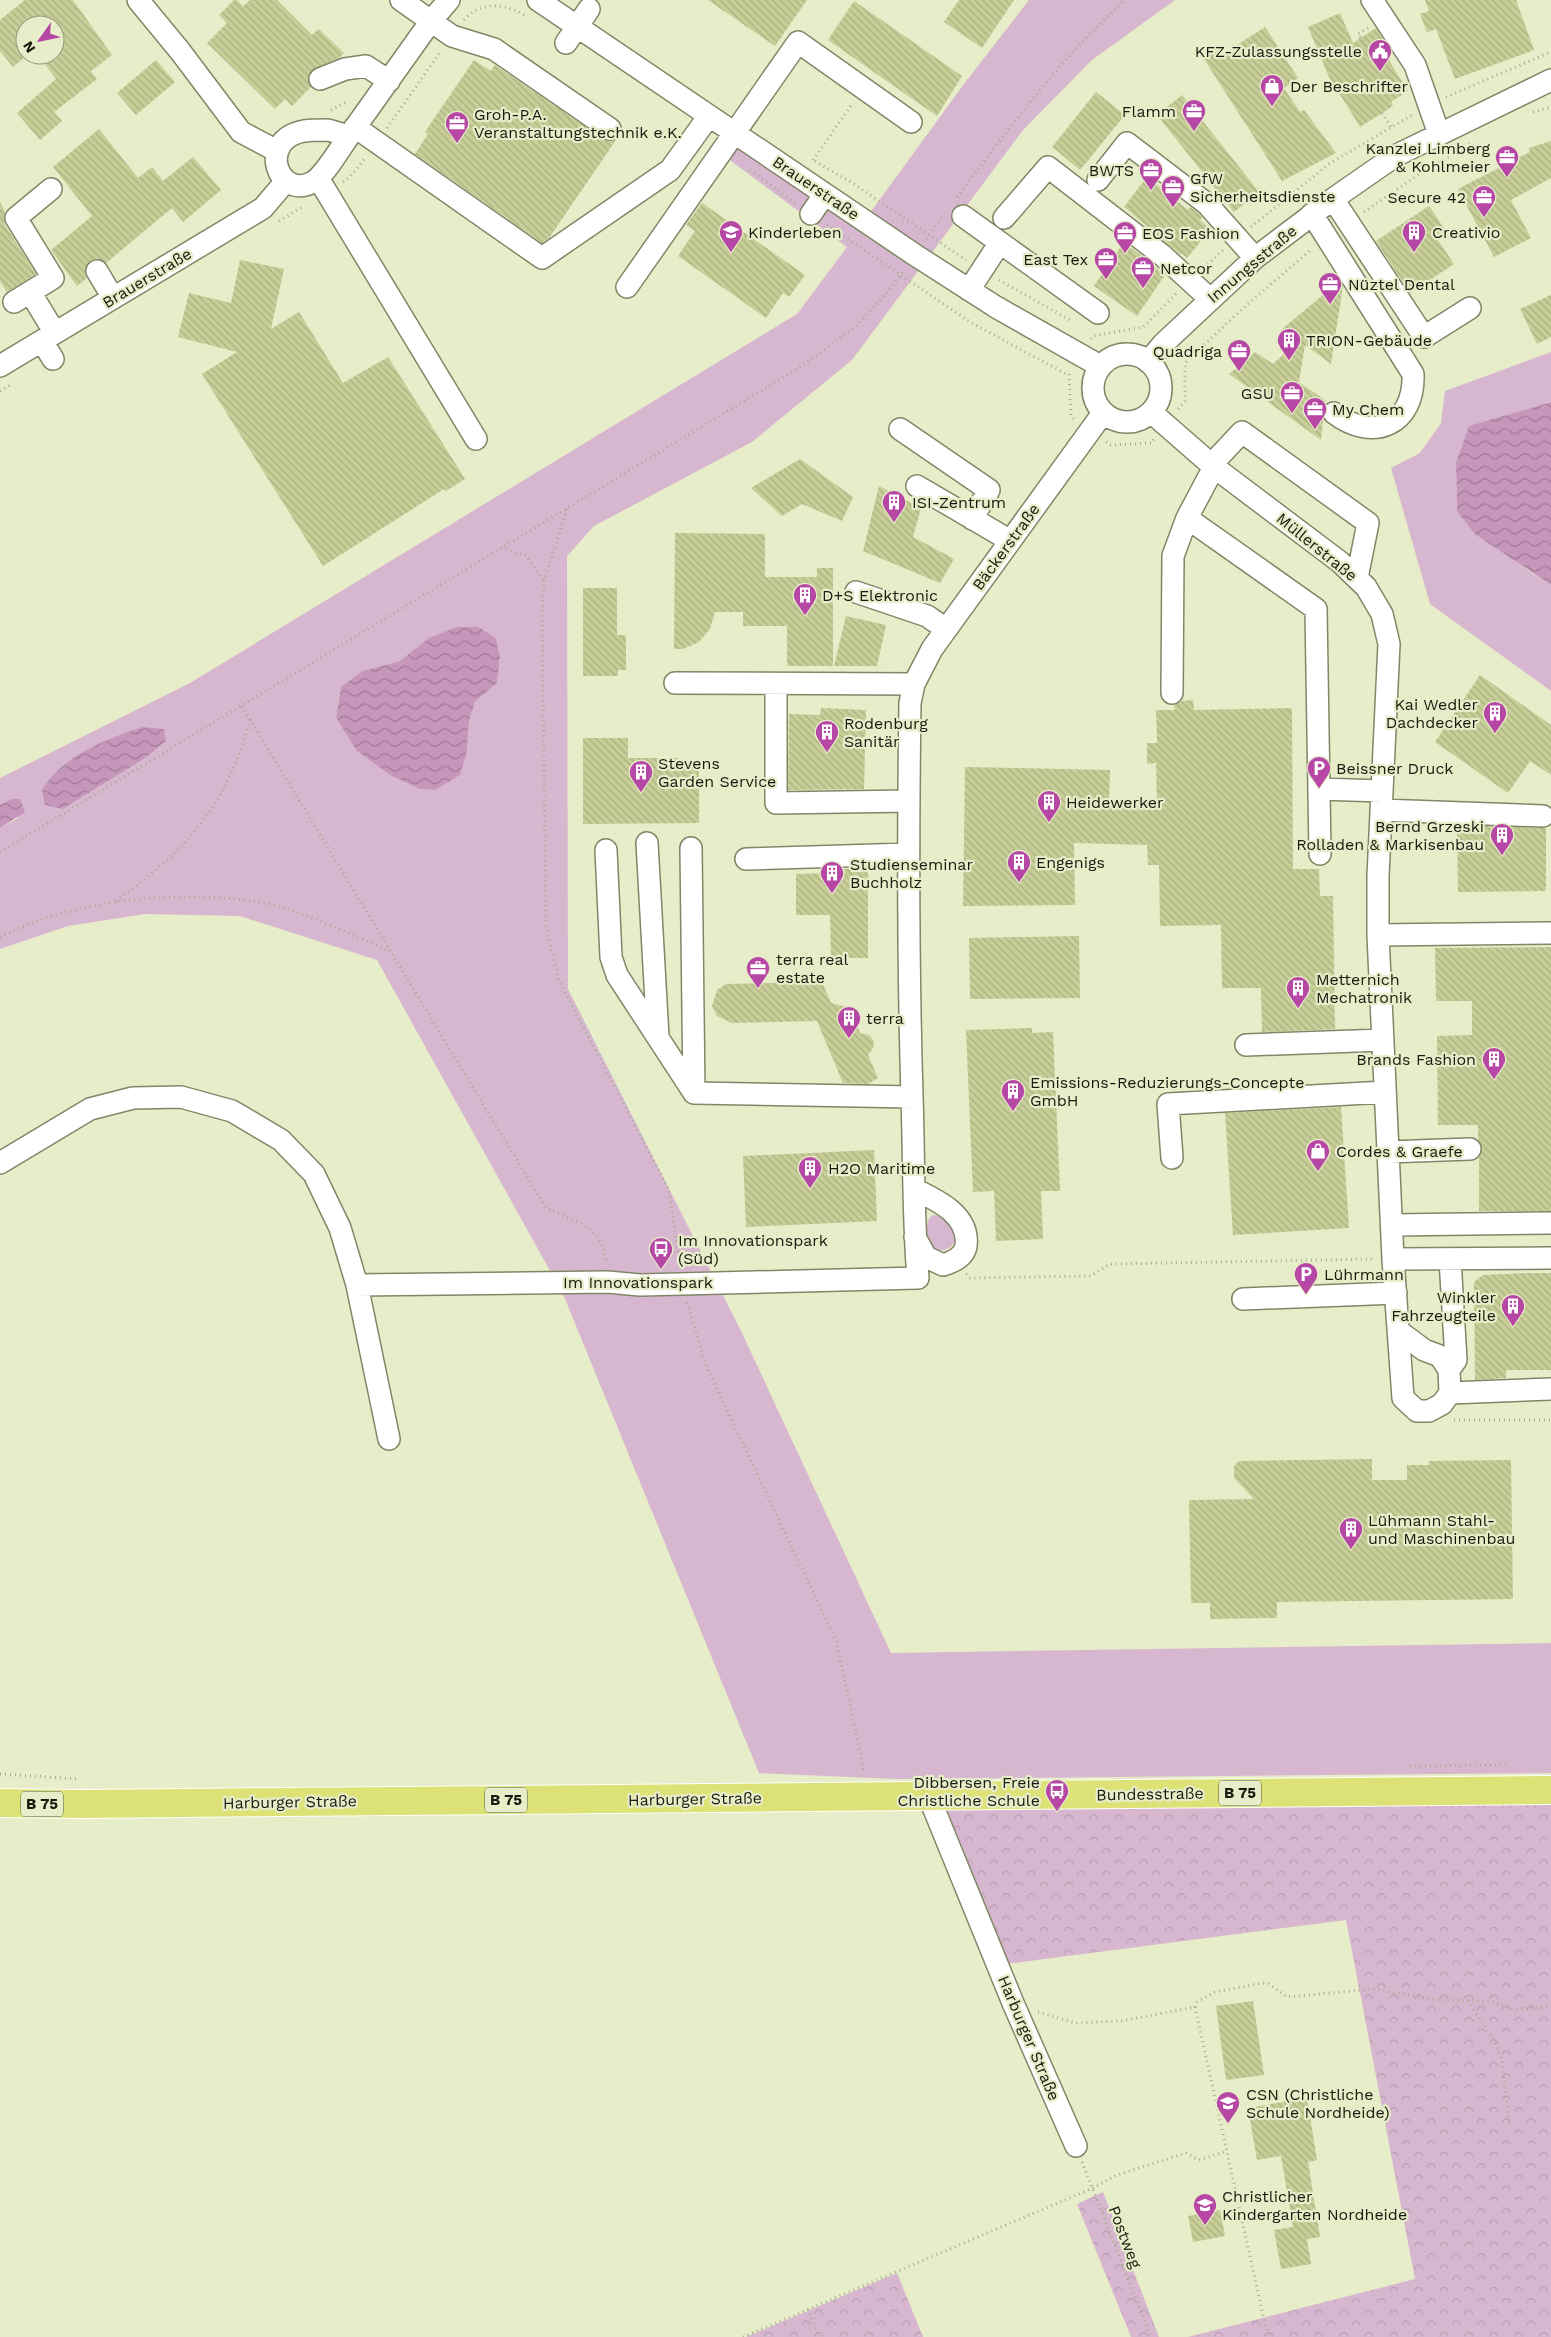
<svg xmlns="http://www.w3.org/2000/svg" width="1551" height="2337" font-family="'Work Sans',sans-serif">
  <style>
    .grass { fill: #d7b7cf; fill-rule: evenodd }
    .forest { fill: url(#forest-crowns) }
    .water { fill: url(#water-waves) }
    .building { fill: url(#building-back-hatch) }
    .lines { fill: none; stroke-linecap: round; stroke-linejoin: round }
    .minor-casing { stroke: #828667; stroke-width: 24 }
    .major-casing { stroke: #fff; stroke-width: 30 }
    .path { stroke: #a7ab8f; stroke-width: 3; stroke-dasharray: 1 4; stroke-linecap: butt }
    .minor { stroke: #fff; stroke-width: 21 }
    .major { stroke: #dce276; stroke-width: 28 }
    .labels { text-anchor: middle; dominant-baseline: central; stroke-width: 4.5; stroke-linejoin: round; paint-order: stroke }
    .shield { fill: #e7ecc9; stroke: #585a47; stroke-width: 1 }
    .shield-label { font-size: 15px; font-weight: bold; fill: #1a1b0f }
    .poi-label { font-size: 16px; fill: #1a1b0f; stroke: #e7ecc9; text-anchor: start }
    .street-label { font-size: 16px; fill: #1a1b0f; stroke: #e7ecc9 }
  </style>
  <defs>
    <pattern id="forest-crowns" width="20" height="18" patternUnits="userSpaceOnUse" patternTransform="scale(1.25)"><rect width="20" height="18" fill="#d7b7cf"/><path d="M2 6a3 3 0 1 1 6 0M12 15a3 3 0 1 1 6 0" fill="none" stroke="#b89db1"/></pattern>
    <pattern id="water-waves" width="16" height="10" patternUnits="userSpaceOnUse" patternTransform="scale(1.25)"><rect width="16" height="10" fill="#c697bb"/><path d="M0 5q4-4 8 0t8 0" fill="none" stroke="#a07a96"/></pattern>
    <pattern id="building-back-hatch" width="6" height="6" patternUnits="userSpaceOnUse" patternTransform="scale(1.25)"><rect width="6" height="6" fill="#c7ce97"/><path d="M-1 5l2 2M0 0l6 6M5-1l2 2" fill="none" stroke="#aab081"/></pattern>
  </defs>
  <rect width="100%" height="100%" fill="#e7ecc9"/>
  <path class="grass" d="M1029,0H1175L1092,60L1023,130L852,360L752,442L594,526L567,556L568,989L741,1331L891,1653L1551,1643V1773L896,1779L759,1773L563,1294L377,960L240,916L145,914L68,926L0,949V828L18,818L11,799L0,805V778L190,683L797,314L847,247L719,152L734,133L864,221L964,84ZM479,627L496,638L500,657L497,683L475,702L469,721L467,751L336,717L341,687L362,671L400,661ZM166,741L147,757L63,809Z
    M1551,352V402L1470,426L1456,463L1457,511L1527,570L1551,585V691L1430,604L1391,468L1420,453L1441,423L1445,391Z
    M932,1215C945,1214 953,1227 958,1238C952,1247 947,1251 936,1251C926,1242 922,1226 932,1215Z"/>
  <path class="forest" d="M1551,1790V2337H1188L1415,2279L1346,1920L999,1965L929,1797Z
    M1103,2192L1159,2337H1131L1077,2204Z
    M897,2273L923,2337H746Z"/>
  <path class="water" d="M1551,402V585L1475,534L1457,511L1456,463L1469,426Z
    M457,627H479L496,638L500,657L497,683L475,702L469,721L467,751L460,775L435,790L420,789L390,775L356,750L336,717L341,687L362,671L400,661L429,638Z
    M143,727L164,729L166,741L147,757L63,809L45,805L42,790C62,756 106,739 143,727Z
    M11,799H20L25,812L0,828V805Z"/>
  <path class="building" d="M25,0H73L112,55L91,71L97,79L54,112L62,121L40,140L17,113L56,79L38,55H55V25H25V57L13,67L0,51V20Z
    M234,0H237L243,6L250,0H277L312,35L319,29L344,53L339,58L311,71L308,78L311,87L292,106L285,99L275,109L207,43L227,23L219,15Z
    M708,0H807L775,46Z
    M959,0H1014L982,48L944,22Z
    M1425,0H1516L1534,50L1455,79L1436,29L1427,32L1420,14L1429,11Z
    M854,1L962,76L937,116L828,40Z
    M1340,13L1353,43L1376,28L1389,48L1383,51L1408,91L1391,102L1393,106L1360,127L1329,77L1308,27Z
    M1265,27L1298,78L1284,88L1300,112L1304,110L1336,153L1282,181L1204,59L1219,49L1223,54Z
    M156,60L175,82L136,115L117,93Z
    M474,60L491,71L495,65L603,139L609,141L616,140L549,238L542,243L415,154L428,134L425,132Z
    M1096,92L1125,115L1080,170L1052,147Z
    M1182,95L1259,192L1234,212L1157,115Z
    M99,129L138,178L152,167L163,181L193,157L221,190L183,222L172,208L106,263L97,259L90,261L85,271L87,278L77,286L51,250L92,216L53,167Z
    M1551,141V178L1511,200L1531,238L1494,257L1458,189L1530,152L1529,148Z
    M1147,177L1188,210L1190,207L1198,213L1202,217L1200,220L1211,229L1187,258L1181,253L1180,254L1124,207Z
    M0,202L5,212L4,218L5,225L36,274L7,292L0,281Z
    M702,203L805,275L789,297L783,293L766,318L678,256L695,231L686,225Z
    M1429,206L1446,231L1436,237L1454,264L1410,293L1376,241Z
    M1124,242L1165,275L1137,316L1094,286Z
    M240,260L284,269L271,329L299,312L343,383L388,357L465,479L446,491L444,489L323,566L202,374L237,352L178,337L189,293L231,303Z
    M1340,281L1343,286L1331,364L1305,345L1299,382L1326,401L1322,412L1323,420L1321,440L1229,374L1255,352L1273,364L1285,353L1288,333L1282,329Z
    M1551,295V337L1537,344L1520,309Z
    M800,459L853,497L842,521L802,504L782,516L751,488Z
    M879,486L921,508L913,537L954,559L940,583L863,551Z
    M675,533L765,534V577H817V568H833V666H787V626H743V612H715L710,629L699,642L683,649H674Z
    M583,588H617V635H626V670H618V676H583Z
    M846,616L886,625L877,666H834Z
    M1480,675L1551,725V775L1530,761L1508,793L1435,742Z
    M1193,700L1194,710L1292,708L1293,869H1319L1320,896H1333L1335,1029L1262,1032L1261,988H1222L1221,925L1160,926L1159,865H1148L1147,845L1074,843L1075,905L963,906L965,767L1110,770L1109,805L1157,806L1156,763L1147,764V743H1157L1156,710H1175L1174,705L1182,701Z
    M821,708L866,710L864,789L788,790L789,714L820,715Z
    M583,738H628V758H677V763H699V823L583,824Z
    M1457,825L1546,828V891L1458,892Z
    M834,869H851V872H868V958H831L830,915H796V874L834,873Z
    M1079,936L1080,998L970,999L969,938Z
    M1551,947V1211H1479V1158L1482,1149L1478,1140V1125H1438L1437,1036L1472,1035V1001H1436L1435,948Z
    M822,982L831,1003L850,1008L860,1033L869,1035L874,1041L873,1048L868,1055L878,1078L868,1084L843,1083L817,1021L732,1023L717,1016L712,1006L717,990L726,984Z
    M1032,1028V1033L1053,1032L1060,1191H1041L1043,1239L996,1241L994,1191L973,1192L966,1030Z
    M1341,1107L1349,1228L1233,1235L1225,1113Z
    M874,1150L877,1221L746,1227L743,1156Z
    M1527,1273H1551V1370H1506V1378L1475,1380L1474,1284L1476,1280L1483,1275Z
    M1372,1459V1480H1407V1465H1429V1461L1511,1460L1513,1599L1277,1602V1618L1210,1619V1603H1191L1189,1500L1254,1499L1234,1478V1466L1239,1461Z
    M1253,2001L1264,2075L1226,2080L1216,2006Z
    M1307,2098L1317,2160L1308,2162L1320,2237L1307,2239L1311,2264L1281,2269L1274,2230L1293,2227L1281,2156L1257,2160L1248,2108Z
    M1220,2210L1225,2236L1193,2242L1188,2216Z"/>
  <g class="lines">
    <g class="minor-casing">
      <path id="minor" d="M138,0L180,51L241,132L277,151
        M401,0L452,36L494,49L610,129
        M538,0L915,255L996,307L1100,366
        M1372,0L1415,65L1439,134
        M566,43L589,9
        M320,79L345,69L366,66L389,81
        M355,127L542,258L670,170L709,116
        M328,130L349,136C340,148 325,175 313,182C278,201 256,140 304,131C312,130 320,130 328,130Z
        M349,136L431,21L449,0
        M318,178L476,439
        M1098,180L1127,143L1207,204L1255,258
        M1333,199L1424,337L1470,308
        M811,214L825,194
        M1312,214L1413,374C1415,425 1373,443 1334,413
        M963,216L1098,313
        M1004,218L1048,167L1162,255L1210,299
        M97,271L113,298
        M627,287L798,42L911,122
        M969,290L999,244
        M30,292L55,333
        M14,302L53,278L16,218L51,189
        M42,341L53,359
        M1093 388a34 34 0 1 1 68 0a34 34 0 1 1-68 0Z
        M1148,362L1163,344L1255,258L1333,199L1395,156L1551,80
        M0,366L263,208L286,181
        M1151,412L1214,467L1340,562L1366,587L1382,614L1389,644L1378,876V935L1393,1259L1403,1398L1417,1411H1429L1442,1404L1450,1393L1449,1370L1440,1356L1424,1350L1400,1332
        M900,429L989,490L972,519
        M1211,465L1242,432L1368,523L1357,578
        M917,486L1009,540
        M1187,518L1316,609L1320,854
        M856,592L927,616L946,629
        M675,683L914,684
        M776,684V803L909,801
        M1172,693L1173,556L1187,518L1214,467
        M1319,789L1382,791
        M1381,810L1543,816
        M647,843L658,1037
        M691,848L694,1093
        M606,850L611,957L617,975L694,1093L912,1097
        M746,859L908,854
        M1378,935L1551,933
        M1246,1045L1383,1040
        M1388,1152L1470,1149
        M1172,1158L1168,1104L1385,1092
        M0,1163L90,1109L133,1098L181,1097L232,1111L281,1140L314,1174L340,1228L357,1285L607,1282L640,1285L918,1278C913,1218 914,1157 912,1096C908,965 908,834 910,703L914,684L932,649L1103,413
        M914,1189C937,1200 970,1215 966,1246C964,1257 953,1262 943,1265L926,1257L915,1237
        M1392,1225L1551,1223
        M1393,1259L1551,1258
        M357,1285L389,1439
        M1243,1299L1396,1293
        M1449,1370L1456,1360L1450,1259
        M1450,1393L1551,1389
        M929,1797L1013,2003L1076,2146"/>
    </g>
    <g class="major-casing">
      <path id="major" d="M0,1803L83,1804L1551,1790"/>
    </g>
    <path class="path" d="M464,20C480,1 505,3 524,15
      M1368,28L1358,34L1369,51
      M1446,97L1551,52
      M331,110L348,101
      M1533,112L1551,107
      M1382,113L1391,127
      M387,128L441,51
      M813,160L853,103
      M815,161L854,184L966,260
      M750,170L795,203
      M343,182L350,177L366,157
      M957,197C1009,128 1061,58 1125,0
      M1364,212L1418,175L1472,143
      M279,221L304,206
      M827,225L970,322L1068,375
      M1251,227L1329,164L1412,115
      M926,239L943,216
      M1204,268L1223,250
      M999,280L1070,320
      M1091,339L1093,336L1143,327L1176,294
      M1069,374L1071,416L1075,420
      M0,391L12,384
      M1178,409L1185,401V363L1241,310L1312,249
      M1106,442L1110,445L1152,443L1154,439
      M567,509L544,581L542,611L546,927L559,981L669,1190L680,1265
      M501,548L525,555L544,580
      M242,706L546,1208C575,1221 604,1227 606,1263
      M0,852L805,364L855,327L886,294L903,271
      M116,901C188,848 226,808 250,720
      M0,937C62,906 130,896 199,897C227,898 258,900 285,908C321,920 355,937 390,951
      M966,1274L970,1278L1091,1276L1110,1264L1375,1259
      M687,1303L707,1368L836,1640L864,1771
      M1454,1420H1551
      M1410,1766L1507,1765
      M0,1774L79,1779
      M1468,2001L1494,2040L1502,2060L1509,2125
      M1195,2007L1197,2002L1215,1992L1262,1983L1269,1984L1287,1997L1374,1989L1438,2000L1489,2001L1513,2009L1551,2007
      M1038,2012L1075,2023L1121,2021L1195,2007L1265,2324L1270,2337
      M1082,2162L1151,2337
      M808,2309L819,2337
      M743,2337L1093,2188L1117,2175L1186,2153L1199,2160L1227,2151"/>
    <use href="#minor" class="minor"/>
    <use href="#major" class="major"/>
  </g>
  <defs>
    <g id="civic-pin" transform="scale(1.25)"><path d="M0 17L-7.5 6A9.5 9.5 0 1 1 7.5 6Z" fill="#b647a4" stroke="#e7ecc9"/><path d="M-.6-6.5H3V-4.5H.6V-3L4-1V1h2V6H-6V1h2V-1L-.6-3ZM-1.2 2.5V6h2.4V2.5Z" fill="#fff"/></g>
    <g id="shop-pin" transform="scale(1.25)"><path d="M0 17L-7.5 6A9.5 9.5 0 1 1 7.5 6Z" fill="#b647a4" stroke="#e7ecc9"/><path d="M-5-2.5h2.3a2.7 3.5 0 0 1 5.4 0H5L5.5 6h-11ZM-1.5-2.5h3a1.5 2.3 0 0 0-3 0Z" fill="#fff"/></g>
    <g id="office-pin" transform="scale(1.25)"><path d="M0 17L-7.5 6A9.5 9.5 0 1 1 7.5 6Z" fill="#b647a4" stroke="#e7ecc9"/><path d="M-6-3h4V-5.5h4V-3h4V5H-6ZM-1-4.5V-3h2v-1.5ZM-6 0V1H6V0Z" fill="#fff"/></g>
    <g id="school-pin" transform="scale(1.25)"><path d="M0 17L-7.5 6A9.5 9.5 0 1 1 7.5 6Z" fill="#b647a4" stroke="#e7ecc9"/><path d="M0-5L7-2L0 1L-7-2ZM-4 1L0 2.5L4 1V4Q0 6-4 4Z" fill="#fff"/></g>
    <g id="building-pin" transform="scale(1.25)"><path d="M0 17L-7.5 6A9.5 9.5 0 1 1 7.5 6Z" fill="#b647a4" stroke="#e7ecc9"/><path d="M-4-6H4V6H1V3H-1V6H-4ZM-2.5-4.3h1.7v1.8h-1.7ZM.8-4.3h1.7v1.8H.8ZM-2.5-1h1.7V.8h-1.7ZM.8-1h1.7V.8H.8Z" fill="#fff"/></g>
    <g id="parking-pin" transform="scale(1.25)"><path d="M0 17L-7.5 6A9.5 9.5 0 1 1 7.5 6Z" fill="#b647a4" stroke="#e7ecc9"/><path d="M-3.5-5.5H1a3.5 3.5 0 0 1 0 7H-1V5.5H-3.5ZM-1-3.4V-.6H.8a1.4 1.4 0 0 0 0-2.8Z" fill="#fff"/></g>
    <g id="bus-pin" transform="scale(1.25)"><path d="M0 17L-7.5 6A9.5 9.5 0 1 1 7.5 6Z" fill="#b647a4" stroke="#e7ecc9"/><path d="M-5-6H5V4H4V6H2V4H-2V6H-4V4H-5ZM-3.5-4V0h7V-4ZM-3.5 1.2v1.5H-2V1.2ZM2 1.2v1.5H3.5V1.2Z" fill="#fff"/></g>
  </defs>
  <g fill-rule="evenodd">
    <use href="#civic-pin" x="1380" y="51"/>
    <use href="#shop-pin" x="1272" y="86"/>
    <use href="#office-pin" x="1194" y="111"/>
    <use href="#office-pin" x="457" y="123"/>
    <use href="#office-pin" x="1507" y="157"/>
    <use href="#office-pin" x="1151" y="170"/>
    <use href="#office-pin" x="1173" y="187"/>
    <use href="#office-pin" x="1484" y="197"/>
    <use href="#school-pin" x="731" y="232"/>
    <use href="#building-pin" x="1414" y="232"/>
    <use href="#office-pin" x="1125" y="233"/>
    <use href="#office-pin" x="1106" y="259"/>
    <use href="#office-pin" x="1143" y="268"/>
    <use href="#office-pin" x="1330" y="284"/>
    <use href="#building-pin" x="1289" y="340"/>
    <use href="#office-pin" x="1239" y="351"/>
    <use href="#office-pin" x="1292" y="393"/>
    <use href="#office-pin" x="1315" y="409"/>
    <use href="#building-pin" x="894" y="502"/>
    <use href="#building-pin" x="805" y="595"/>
    <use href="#building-pin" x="1495" y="713"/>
    <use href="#building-pin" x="827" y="732"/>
    <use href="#parking-pin" x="1319" y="768"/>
    <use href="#building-pin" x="641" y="772"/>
    <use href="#building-pin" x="1049" y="802"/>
    <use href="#building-pin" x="1502" y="835"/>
    <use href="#building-pin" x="1019" y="862"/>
    <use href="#building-pin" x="832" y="873"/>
    <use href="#office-pin" x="758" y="968"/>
    <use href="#building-pin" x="1298" y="988"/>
    <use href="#building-pin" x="849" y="1018"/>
    <use href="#building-pin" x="1494" y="1059"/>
    <use href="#building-pin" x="1013" y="1091"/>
    <use href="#shop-pin" x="1318" y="1151"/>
    <use href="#building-pin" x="810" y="1168"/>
    <use href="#bus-pin" x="661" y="1249"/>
    <use href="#parking-pin" x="1306" y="1274"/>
    <use href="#building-pin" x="1513" y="1306"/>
    <use href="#building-pin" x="1351" y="1529"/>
    <use href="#bus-pin" x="1057" y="1791"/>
    <use href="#school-pin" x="1228" y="2103"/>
    <use href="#school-pin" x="1205" y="2205"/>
  </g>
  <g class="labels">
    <g class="shield">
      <rect x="1219" y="1780.5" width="42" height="25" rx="4"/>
      <rect x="485" y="1787.5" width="42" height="25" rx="4"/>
      <rect x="21" y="1791.5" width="42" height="25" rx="4"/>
    </g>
    <g class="shield-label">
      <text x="1240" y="1793">B 75</text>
      <text x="506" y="1800">B 75</text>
      <text x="42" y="1804">B 75</text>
    </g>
    <g class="poi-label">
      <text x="1362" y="51" text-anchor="end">KFZ-Zulassungsstelle</text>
      <text x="1290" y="86">Der Beschrifter</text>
      <text x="1176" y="111" text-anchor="end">Flamm</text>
      <text x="474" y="114">Groh-P.A.<tspan x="474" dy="18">Veranstaltungstechnik e.K.</tspan></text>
      <text x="1490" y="148" text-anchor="end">Kanzlei Limberg<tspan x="1490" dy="18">&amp; Kohlmeier</tspan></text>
      <text x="1134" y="170" text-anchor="end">BWTS</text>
      <text x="1190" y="178">GfW<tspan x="1190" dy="18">Sicherheitsdienste</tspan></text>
      <text x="1466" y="197" text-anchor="end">Secure 42</text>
      <text x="748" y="232">Kinderleben</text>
      <text x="1432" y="232">Creativio</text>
      <text x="1142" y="233">EOS Fashion</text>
      <text x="1088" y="259" text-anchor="end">East Tex</text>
      <text x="1160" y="268">Netcor</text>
      <text x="1348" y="284">Nüztel Dental</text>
      <text x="1306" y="340">TRION-Gebäude</text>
      <text x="1222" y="351" text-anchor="end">Quadriga</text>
      <text x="1274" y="393" text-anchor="end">GSU</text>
      <text x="1332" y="409">My Chem</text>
      <text x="912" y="502">ISI-Zentrum</text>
      <text x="822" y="595">D+S Elektronic</text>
      <text x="1478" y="704" text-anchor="end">Kai Wedler<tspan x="1478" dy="18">Dachdecker</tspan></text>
      <text x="844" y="723">Rodenburg<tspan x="844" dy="18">Sanitär</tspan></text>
      <text x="658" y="763">Stevens<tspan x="658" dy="18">Garden Service</tspan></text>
      <text x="1336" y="768">Beissner Druck</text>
      <text x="1066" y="802">Heidewerker</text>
      <text x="1484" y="826" text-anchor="end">Bernd Grzeski<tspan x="1484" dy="18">Rolladen &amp; Markisenbau</tspan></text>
      <text x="1036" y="862">Engenigs</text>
      <text x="850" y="864">Studienseminar<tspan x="850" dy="18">Buchholz</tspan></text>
      <text x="776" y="959">terra real<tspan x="776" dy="18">estate</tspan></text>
      <text x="1316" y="979">Metternich<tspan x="1316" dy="18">Mechatronik</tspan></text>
      <text x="866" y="1018">terra</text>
      <text x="1476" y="1059" text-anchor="end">Brands Fashion</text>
      <text x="1030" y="1082">Emissions-Reduzierungs-Concepte<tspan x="1030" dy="18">GmbH</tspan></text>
      <text x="1336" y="1151">Cordes &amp; Graefe</text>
      <text x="828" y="1168">H2O Maritime</text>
      <text x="678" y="1240">Im Innovationspark<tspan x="678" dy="18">(Süd)</tspan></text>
      <text x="1324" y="1274">Lührmann</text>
      <text x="1496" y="1297" text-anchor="end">Winkler<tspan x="1496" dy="18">Fahrzeugteile</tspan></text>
      <text x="1368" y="1520">Lühmann Stahl-<tspan x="1368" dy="18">und Maschinenbau</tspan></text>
      <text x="1040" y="1782" text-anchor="end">Dibbersen, Freie<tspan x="1040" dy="18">Christliche Schule</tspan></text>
      <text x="1246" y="2094">CSN (Christliche<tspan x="1246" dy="18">Schule Nordheide)</tspan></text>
      <text x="1222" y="2196">Christlicher<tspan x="1222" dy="18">Kindergarten Nordheide</tspan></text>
    </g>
    <g class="street-label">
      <text transform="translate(816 188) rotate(34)">Brauerstraße</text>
      <text transform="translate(1252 264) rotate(-40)">Innungsstraße</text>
      <text transform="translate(147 278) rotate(-31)">Brauerstraße</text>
      <text transform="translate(1006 547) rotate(-54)">Bäckerstraße</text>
      <text transform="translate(1317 547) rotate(39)">Müllerstraße</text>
      <text x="638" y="1282">Im Innovationspark</text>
      <text transform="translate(1150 1794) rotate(-1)">Bundesstraße</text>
      <text transform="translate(695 1799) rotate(-1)">Harburger Straße</text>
      <text transform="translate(290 1802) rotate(-1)">Harburger Straße</text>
      <text transform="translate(1029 2038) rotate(67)">Harburger Straße</text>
      <text transform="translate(1125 2237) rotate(69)">Postweg</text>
    </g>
  </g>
  <g transform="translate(40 40) rotate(237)"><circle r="24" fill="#e7ecc9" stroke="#95987f"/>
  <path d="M0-4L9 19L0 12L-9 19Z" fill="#b647a4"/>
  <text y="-8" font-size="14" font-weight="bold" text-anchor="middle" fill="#1a1b0f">N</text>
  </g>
</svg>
